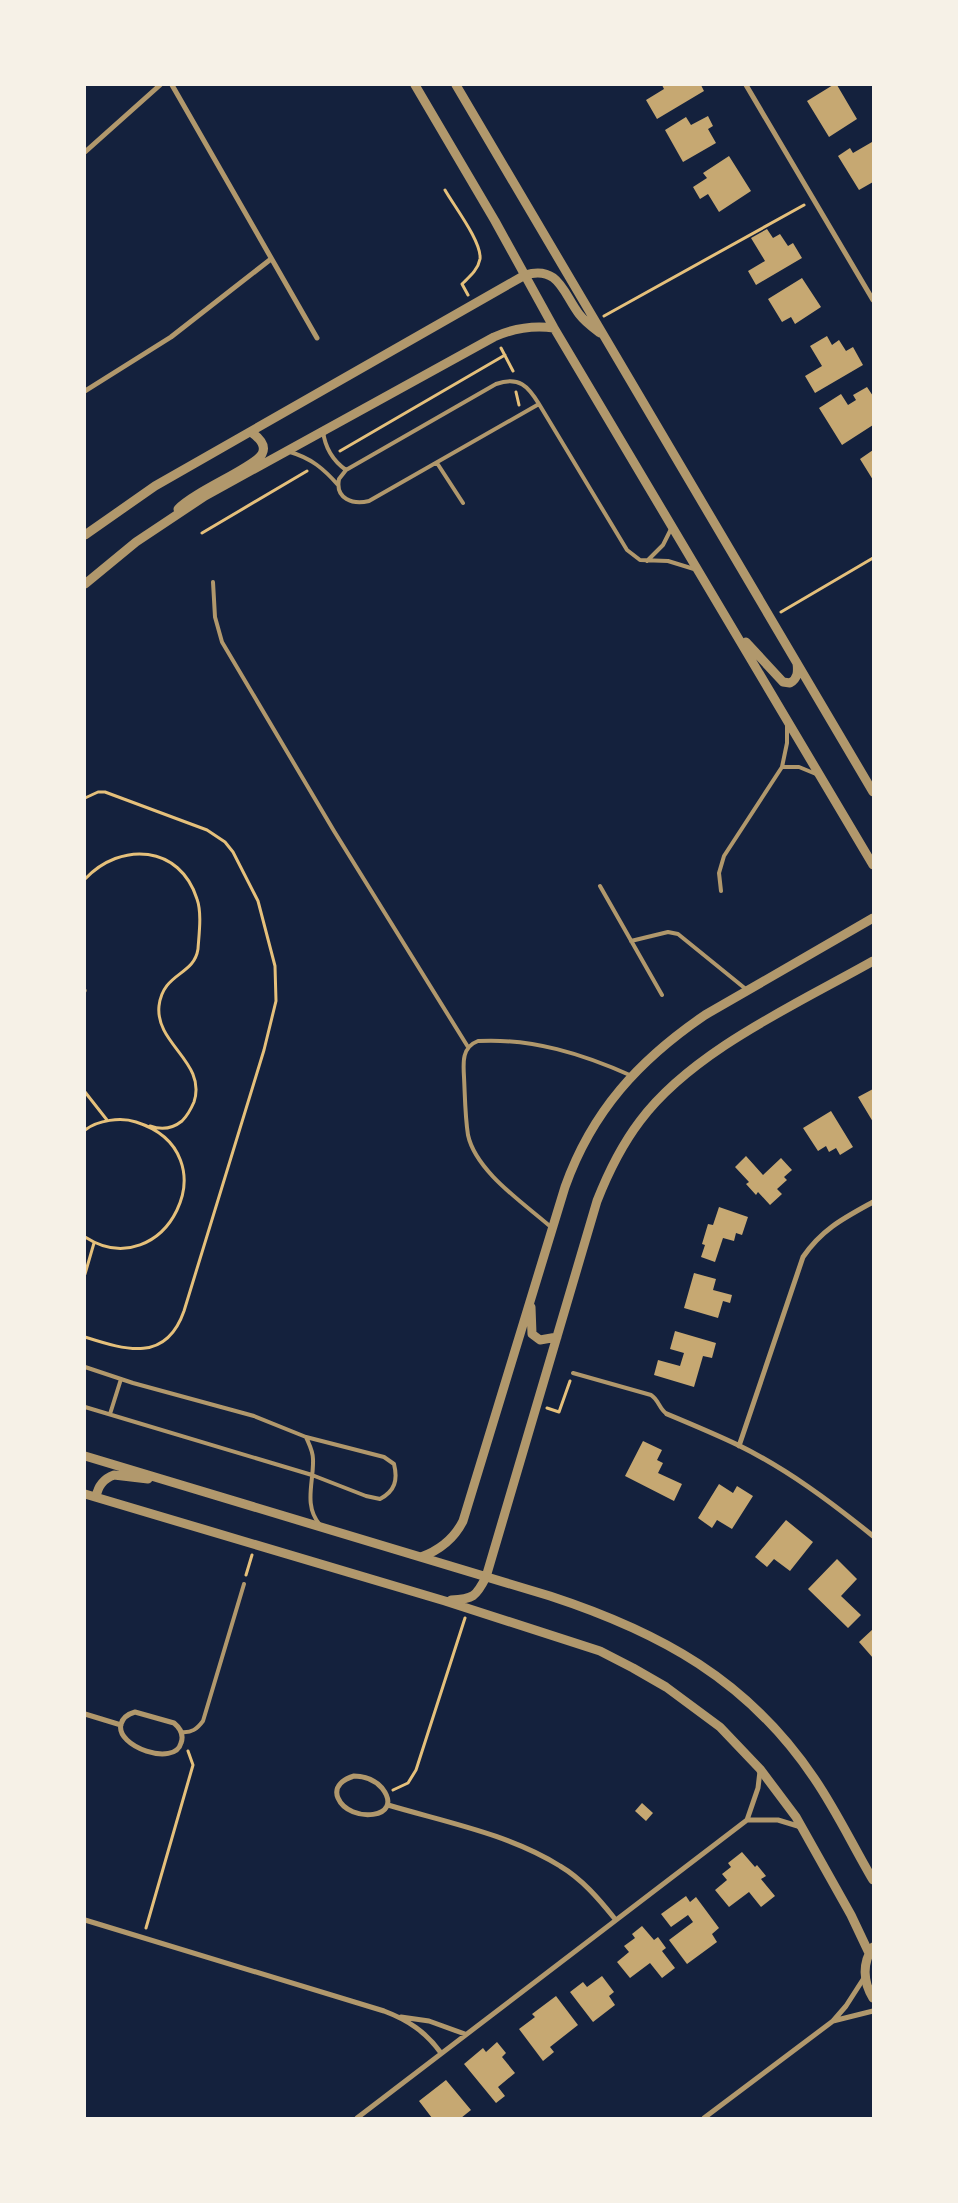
<svg xmlns="http://www.w3.org/2000/svg" width="958" height="2203" font-family="Lato,sans-serif">
  <style>
    .building { fill: #c6a872 }
    .lines { fill: none; stroke-linecap: round; stroke-linejoin: round }
    .path { stroke: #e5c07b; stroke-width: 3 }
    .service { stroke: #b1986c; stroke-width: 4 }
    .minor { stroke: #b1986c; stroke-width: 5 }
    .tertiary { stroke: #b1986c; stroke-width: 9 }
  </style>
  <rect width="100%" height="100%" fill="#14213d"/>
  <path class="building" d="M662,85H701L704,91L657,119L646,100L664,89Z
    M833,85H837L857,119L829,137L807,101Z
    M708,116L713,126L708,129L716,143L683,162L665,130L686,117L691,125Z
    M872,142L873,182L859,190L838,156L850,148L853,153Z
    M729,156L751,191L719,212L708,194L700,199L693,187L707,178L703,173Z
    M767,229L773,238L780,234L788,246L793,243L802,258L756,285L748,271L765,261L751,238Z
    M802,278L821,307L795,324L791,317L782,322L768,299Z
    M827,336L832,345L839,340L846,351L853,347L863,365L815,393L805,376L822,366L810,346Z
    M867,387L873,396V425L842,445L819,408L841,394L848,405L856,400L853,395Z
    M873,450V480L860,459Z
    M873,1089V1122L858,1097Z
    M831,1111L853,1147L840,1155L836,1148L829,1152L826,1146L818,1151L803,1128Z
    M746,1156L763,1175L781,1158L792,1170L784,1177L787,1180L777,1189L782,1194L770,1205L758,1192L756,1195L746,1184L749,1182L735,1167Z
    M719,1207L748,1217L742,1235L736,1233L734,1241L723,1238L715,1262L701,1257L705,1245L702,1244L708,1224L713,1225Z
    M694,1273L716,1279L713,1290L732,1295L730,1303L723,1301L718,1318L684,1308Z
    M675,1331L716,1343L712,1358L703,1356L694,1387L654,1375L658,1360L680,1366L684,1353L670,1349Z
    M643,1441L662,1450L657,1460L663,1463L658,1473L682,1484L674,1501L625,1476Z
    M719,1484L733,1493L737,1486L753,1496L732,1529L717,1520L712,1528L698,1518Z
    M786,1520L813,1542L790,1571L774,1559L767,1567L755,1557Z
    M837,1559L857,1579L841,1596L861,1615L848,1628L808,1589Z
    M873,1629V1658L859,1642Z
    M642,1803L653,1813L646,1821L635,1811Z
    M742,1852L755,1867L757,1865L766,1876L761,1879L775,1896L761,1907L749,1892L729,1907L715,1890L727,1880L722,1874L731,1867L728,1863Z
    M686,1896L690,1902L696,1897L719,1928L712,1934L717,1942L687,1964L669,1940L693,1922L688,1915L671,1927L661,1914Z
    M642,1926L654,1940L658,1937L666,1948L662,1951L675,1968L662,1978L650,1963L630,1978L617,1962L629,1952L624,1946L635,1938L632,1934Z
    M602,1976L614,1992L609,1996L615,2005L593,2022L570,1992L583,1982L587,1987Z
    M556,1996L578,2025L550,2047L554,2052L543,2061L519,2029L535,2017L532,2014Z
    M497,2042L506,2053L502,2057L515,2073L498,2087L505,2096L496,2103L464,2064L483,2048L486,2052Z
    M446,2080L471,2110L461,2118H432L419,2101Z"/>
  <g class="lines">
    <path class="path" d="M445,190C454,206 482,242 480,259C478,270 469,277 462,284L468,295
      M604,316L804,205
      M501,348L513,371
      M516,392L519,405
      M340,451L505,355
      M202,533L307,471
      M781,612L873,558
      M85,798L98,792H105L207,830L225,842L233,852L258,901L275,966L276,1001L264,1050L184,1311C166,1363 126,1350 85,1337
      M85,879C121,841 180,845 197,899C202,913 199,934 198,949C194,976 163,972 159,1006C155,1044 207,1062 194,1102C191,1109 187,1116 182,1121C172,1129 161,1130 150,1126
      M85,990V991
      M85,1092L107,1120
      M85,1130C98,1120 121,1117 136,1122C234,1153 164,1288 85,1237
      M85,1274L94,1243
      M547,1408L559,1412L570,1381
      M246,1575L252,1555
      M393,1790L408,1783L416,1770L465,1618
      M146,1928L193,1765L188,1751"/>
    <path class="service" d="M539,404L369,501C353,505 335,499 339,479L346,470L496,384C519,376 528,386 539,404L627,550L640,560L668,561L694,569
      M323,431C325,448 332,460 346,470
      M290,452C311,458 324,469 338,485
      M437,463L463,503
      M647,561L663,545L672,527
      M213,582L215,617L222,642L334,831L468,1047
      M782,767H799L816,774
      M600,886L662,995
      M721,891L719,873L724,856L782,767L787,743V724
      M631,941L668,932L678,934L747,990
      M552,1228C525,1204 476,1172 468,1135C465,1116 465,1096 464,1077C463,1062 462,1047 478,1041C532,1038 583,1054 632,1076
      M85,1367L133,1383L254,1416L306,1437C309,1444 313,1451 313,1459C314,1482 303,1505 320,1525
      M573,1373L651,1395C659,1400 659,1409 667,1414
      M85,1407L312,1475L366,1496L380,1499C395,1491 398,1480 394,1464L384,1457L306,1437
      M110,1414L121,1379
      M181,1732C192,1733 197,1729 203,1721L244,1584"/>
    <path class="minor" d="M172,85L317,338
      M746,85L873,300
      M85,152L160,85
      M85,391L171,337L271,259
      M667,1414C691,1424 715,1434 738,1445C787,1469 831,1502 873,1536
      M739,1446L803,1257C822,1229 844,1218 873,1202
      M135,1712L174,1723C180,1728 184,1735 181,1743C175,1767 115,1747 121,1724C123,1717 128,1714 135,1712Z
      M85,1714L121,1725
      M354,1776C365,1776 374,1779 382,1788C406,1819 349,1824 338,1798C333,1786 344,1779 354,1776Z
      M388,1805C445,1822 509,1834 560,1866C582,1879 599,1899 615,1919
      M747,1820H778L801,1827
      M85,1920L384,2011C408,2020 426,2032 441,2053
      M401,2017L429,2021L465,2034
      M833,2021L873,2011
      M357,2118L747,1820L758,1788L760,1771
      M704,2118L833,2021L846,2006L864,1978"/>
    <path class="tertiary" d="M415,85L495,221L554,328L873,865
      M456,85L873,792
      M178,509C195,491 255,467 262,454C267,445 258,437 251,432
      M85,535L155,486L525,275C559,265 563,293 579,314C585,322 592,327 600,333
      M85,584L136,542L205,496L494,337C514,328 532,325 554,328
      M746,642L783,682L790,683C798,679 798,671 797,663
      M531,1307L532,1334L540,1340L557,1337
      M85,1456L550,1596C660,1632 748,1680 814,1778C836,1810 853,1846 873,1880
      M85,1494L445,1601L600,1651L633,1668L666,1687L720,1727L760,1769L796,1817L851,1915L869,1953
      M96,1497C98,1486 103,1479 114,1475L148,1479
      M421,1557C440,1550 454,1539 463,1521L565,1187C592,1111 639,1060 705,1015L873,918
      M451,1600C473,1599 476,1597 486,1577L597,1201C608,1173 621,1146 640,1121C692,1051 797,1004 873,961
      M873,1947C862,1963 863,1982 873,1998"/>
  </g>
  <rect width="958" height="2203" fill="none" stroke="#f6f1e7" stroke-width="172"/>
</svg>
